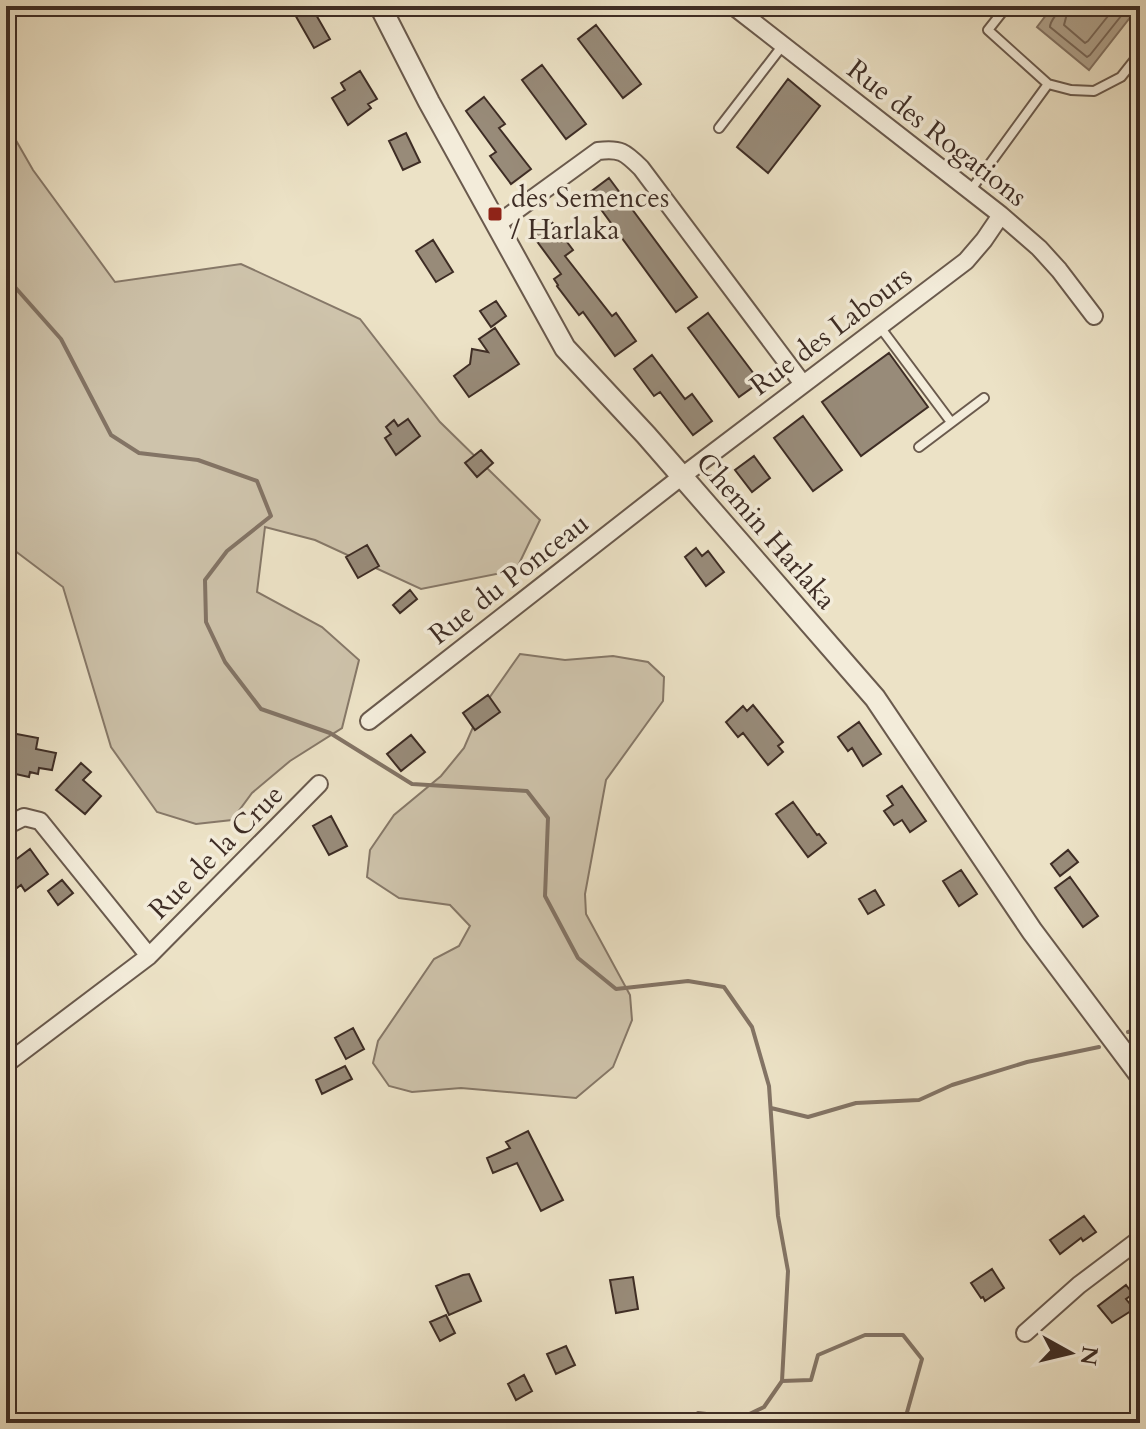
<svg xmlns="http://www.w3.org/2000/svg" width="1146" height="1429" font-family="Cardo,serif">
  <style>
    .green { fill: #cec3ab; stroke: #867868; stroke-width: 2 }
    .water { fill: #b1a48f; stroke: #837465; stroke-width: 2 }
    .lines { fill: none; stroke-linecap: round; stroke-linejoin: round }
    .shore { stroke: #78685a; stroke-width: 2 }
    .stream { stroke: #837465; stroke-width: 4 }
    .building { fill: #988b79; stroke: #3e2d25; stroke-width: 2 }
    .service-casing { stroke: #6a5a4d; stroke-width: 12 }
    .minor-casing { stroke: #6a5a4d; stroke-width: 20 }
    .tertiary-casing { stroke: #6a5a4d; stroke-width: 24 }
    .service { stroke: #f3ecda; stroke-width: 8 }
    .minor { stroke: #f3ecda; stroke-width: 16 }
    .tertiary { stroke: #f3ecda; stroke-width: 20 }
    .poi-dot { fill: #8f2418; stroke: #f3ecda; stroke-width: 3 }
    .labels { text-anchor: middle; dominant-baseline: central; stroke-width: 7; stroke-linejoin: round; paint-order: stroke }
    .street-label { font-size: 28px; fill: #3e2d25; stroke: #f3ecda }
    .poi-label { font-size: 28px; fill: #3e2d25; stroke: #f3ecda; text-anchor: start }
  </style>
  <rect width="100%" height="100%" fill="#ece2c6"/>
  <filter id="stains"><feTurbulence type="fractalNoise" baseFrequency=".0025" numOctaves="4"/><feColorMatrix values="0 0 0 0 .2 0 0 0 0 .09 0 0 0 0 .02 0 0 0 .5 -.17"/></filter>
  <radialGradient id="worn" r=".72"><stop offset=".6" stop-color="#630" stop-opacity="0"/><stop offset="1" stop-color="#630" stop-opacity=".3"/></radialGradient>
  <path class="green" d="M6,123L33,170L115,282L241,264L360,319L440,422L540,520L516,570L421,589L315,540L265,527L257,592L322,627L359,660L342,728L290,761L252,793L232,820L196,824L157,812L111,747L63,587L6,544Z
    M520,654L565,660L613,656L648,662L664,677L663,701L606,780L585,894L586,914L630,995L632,1020L613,1067L576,1098L461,1088L412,1092L389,1086L373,1063L378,1041L434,959L459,946L470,926L450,905L399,898L367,877L370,850L394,815L441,776L464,748L480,711Z"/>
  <path class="water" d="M1053,6H1139L1089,70L1037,27Z"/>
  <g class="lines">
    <path class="shore" d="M1059,6C1059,15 1050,19 1050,27L1087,57L1090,55L1129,6
      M1069,6L1064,25L1085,43L1088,41L1116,6"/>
    <path class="stream" d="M6,277L61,339L111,435L139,453L198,460L257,481L271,516L227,551L205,580L206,622L225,662L261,709L330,733L412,784L527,791L548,818L545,896L578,958L616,989L688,981L724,987L752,1027L769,1086L778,1216L788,1271L782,1381L764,1407L741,1418L698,1413L693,1423
      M1128,1032L1140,1029
      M771,1108L808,1117L856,1103L919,1100L952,1085L1027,1062L1099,1047
      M782,1381L811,1380L818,1355L865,1335H903L922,1359L904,1423"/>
  </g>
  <path class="building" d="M290,6H311L330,39L314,48Z
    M596,25L641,84L623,98L578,39Z
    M542,65L586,124L566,139L522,80Z
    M360,71L377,99L368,104L371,108L348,125L332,98L345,90L341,83Z
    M788,79L820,106L768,173L737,147Z
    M484,97L505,124L499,128L531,169L511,184L490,156L496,152L466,111Z
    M406,133L420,162L403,170L389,141Z
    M609,178L697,297L676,312L589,193Z
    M552,222L573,250L565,256L612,316L616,313L636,341L615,356L583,312L579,315L557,286L558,285L554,279L561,274L533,236Z
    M433,240L453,272L436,282L416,251Z
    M496,301L506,316L491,327L480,311Z
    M708,313L760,382L739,397L688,328Z
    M495,328L519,364L469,397L454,376L470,364L472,349L488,352L479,339Z
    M889,353L928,407L861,456L822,402Z
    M652,355L685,399L692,394L712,421L693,435L660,392L654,396L634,369Z
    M803,416L842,470L813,491L774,438Z
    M408,419L420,436L396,455L385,438L391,434L386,427L394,420L398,426Z
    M481,450L493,463L477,477L465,463Z
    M754,456L770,478L752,492L735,470Z
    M367,545L379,566L358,578L346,557Z
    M696,548L702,556L708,551L724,572L706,586L685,557Z
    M410,590L417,599L400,613L393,605Z
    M488,695L500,712L475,730L463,713Z
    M753,705L783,742L778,746L783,752L768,765L743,733L738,737L726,722L743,706L747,711Z
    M859,722L881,754L863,766L852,748L848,751L838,737Z
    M6,732L38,738L36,749L56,753L52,770L39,768L38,774L30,772L29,777L11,773V772L6,770Z
    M411,735L425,752L401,771L387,754Z
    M81,763L91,772L83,780L101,796L85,814L56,790Z
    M902,786L926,821L910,832L902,820L894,825L884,811L893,805L887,796Z
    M793,802L817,835L819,834L826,843L808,857L776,814Z
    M331,816L347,846L329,855L313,826Z
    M30,849L48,874L25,891L21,885L6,896V867Z
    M1068,850L1078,862L1060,876L1051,864Z
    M961,870L977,894L959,906L943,881Z
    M1070,877L1098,916L1083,927L1055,888Z
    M62,880L73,893L58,905L48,891Z
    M875,890L884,905L868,914L859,899Z
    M353,1028L364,1049L346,1059L335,1038Z
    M345,1066L352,1079L322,1094L316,1080Z
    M528,1131L563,1200L541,1211L517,1163L493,1173L487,1158L510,1148L506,1142Z
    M1084,1216L1096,1232L1083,1241L1081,1238L1060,1254L1050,1240Z
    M992,1269L1004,1288L985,1301L983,1297L981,1298L971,1283Z
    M469,1274L481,1301L449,1315L436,1286L463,1275Z
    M633,1277L638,1309L616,1313L610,1280Z
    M1126,1285L1133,1294L1126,1299L1134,1309L1112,1323L1098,1306Z
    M446,1315L455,1333L440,1341L430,1322Z
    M566,1346L575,1365L556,1374L547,1354Z
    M524,1375L532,1391L516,1400L508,1384Z"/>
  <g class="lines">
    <g class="service-casing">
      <path id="service" d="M1007,6L988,30L1048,84L1071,90L1094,91L1121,77L1140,53
        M719,128L783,45
        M970,191L1048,84
        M880,327L951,422
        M919,447L984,398"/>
    </g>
    <g class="minor-casing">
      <path id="minor" d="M733,6L1001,215L1039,248L1059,270L1094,316
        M496,225L598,151C620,148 625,152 641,168L803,384
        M369,721L681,477L966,261L984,240L1001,215
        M6,826L24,817L40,821L149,956
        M6,1064L149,956L319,784
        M1025,1333L1079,1285L1140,1239"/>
    </g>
    <g class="tertiary-casing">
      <path id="tertiary" d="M380,6L429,102L565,348L646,435L875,698L1032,931L1140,1075"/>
    </g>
    <use href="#service" class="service"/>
    <use href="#minor" class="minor"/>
    <use href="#tertiary" class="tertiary"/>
  </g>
  <rect class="poi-dot" x="487" y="206" width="16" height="16" rx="4"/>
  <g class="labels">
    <g class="street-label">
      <text transform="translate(937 133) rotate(38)">Rue des Rogations</text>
      <text transform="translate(831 331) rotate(-37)">Rue des Labours</text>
      <text transform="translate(766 531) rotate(49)">Chemin Harlaka</text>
      <text transform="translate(509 579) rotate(-38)">Rue du Ponceau</text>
      <text transform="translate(216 852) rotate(-45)">Rue de la Crue</text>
    </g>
    <g class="poi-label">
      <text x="511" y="198">des Semences<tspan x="511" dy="32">/ Harlaka</tspan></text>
    </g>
  </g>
  <rect width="1146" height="1429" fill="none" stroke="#ece2c6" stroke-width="32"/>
  <rect x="8" y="8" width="1130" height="1413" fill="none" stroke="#3e2d25" stroke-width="4"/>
  <rect x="16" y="16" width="1114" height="1397" fill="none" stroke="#3e2d25" stroke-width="2"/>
  <g transform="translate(1070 1353) rotate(98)" stroke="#f3ecda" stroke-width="6" paint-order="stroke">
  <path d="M0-6L14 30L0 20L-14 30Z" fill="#3e2d25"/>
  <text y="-12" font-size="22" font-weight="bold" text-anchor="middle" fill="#3e2d25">N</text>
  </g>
  <rect width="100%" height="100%" filter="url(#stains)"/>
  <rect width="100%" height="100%" fill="url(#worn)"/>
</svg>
